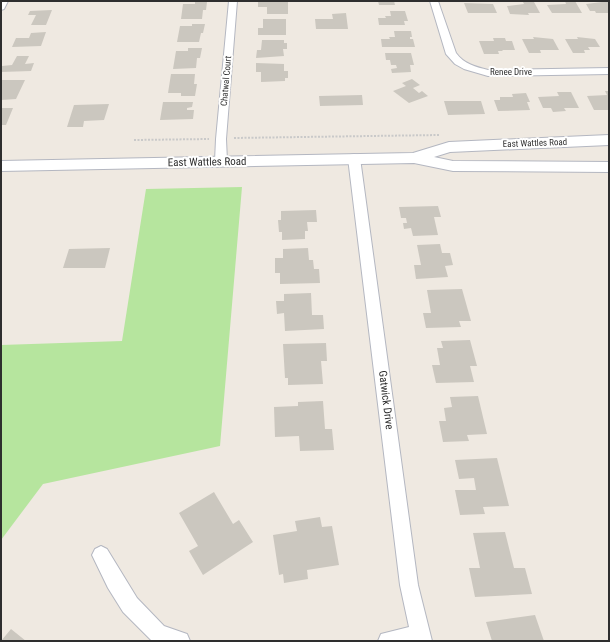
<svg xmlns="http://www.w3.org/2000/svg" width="610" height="642" font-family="'Roboto Condensed',sans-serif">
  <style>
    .green { fill: #b6e59e }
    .building { fill: #cbc7bf }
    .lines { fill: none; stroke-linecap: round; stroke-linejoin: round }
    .minor-casing { stroke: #b4b7c1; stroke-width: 2 }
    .secondary-casing { stroke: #b4b7c1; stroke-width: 2 }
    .path { stroke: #c9c9c9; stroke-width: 2; stroke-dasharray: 2 1.5; stroke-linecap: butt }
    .minor { fill: #fff; fill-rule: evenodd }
    .secondary { fill: #fff; fill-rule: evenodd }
    .labels { text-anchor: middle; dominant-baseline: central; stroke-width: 4; stroke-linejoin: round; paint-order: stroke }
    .far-street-label { font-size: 9px; fill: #2e2e2e; stroke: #fff }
    .street-label { font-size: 11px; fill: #2e2e2e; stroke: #fff }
  </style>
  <rect width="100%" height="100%" fill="#efe9e1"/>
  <path class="green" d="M242,187L220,446L43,484L1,540V345L122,341L146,189Z"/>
  <path class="building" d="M258,1H288V14H267V7H258Z
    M378,1H394L395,5H379Z
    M565,1H575L582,13H552L547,5L566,4Z
    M601,1H609V13H596L595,11H590L586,4L602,2Z
    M195,2H207L206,10H203L202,19H181L183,4H195Z
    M523,2H534L540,13H528L529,15L510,14L507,6L524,4Z
    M464,3L493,4L497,13H468Z
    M52,10L46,25H31L36,15H28L30,11Z
    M390,11H405L408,21H404L405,25H379L378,18H386L385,16H391Z
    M346,13L348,29H316L315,19H333L332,14Z
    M263,19H286V35H258V28H263Z
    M192,24H205L203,33H201L199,42H177L180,26H192Z
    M394,31H411L412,37H410V39H413L415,47H382L381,39H390L389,37H395Z
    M46,32L41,46L12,47L16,38H29L31,33Z
    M533,37L553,39L559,50H540L541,53H529L522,39H534Z
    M577,37L595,39L600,47H588L590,50H584L585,53H573L565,39H578Z
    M493,38H505L506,41H512L515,50H502L503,51H498L499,54H484L479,41H494Z
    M262,40H284V43H287V49H283L284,56L256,58L257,50H261Z
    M188,48H202L200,58H197L196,68L173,69L176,51H188Z
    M385,53H411L414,65H410L411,72L392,73L391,69L397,68L396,65H391L390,60H386Z
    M17,56H29L25,64L34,63L31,71L1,72L2,66L12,65Z
    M256,63L284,64V71H288V78H285V81L261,82V72H256Z
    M171,74H195L194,84H197L195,96H181V93H168Z
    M412,79L420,85L413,88L419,93L422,91L428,96L409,103L393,91L406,86L402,83Z
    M2,80H25L16,99L1,100Z
    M605,91H609V110H594L587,96L607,95Z
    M557,92H571L579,108H564L566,111L553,112L551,108H543L538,97L559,96Z
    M526,93L530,102H527L530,110L498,111L494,100H500V97H513L512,94Z
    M362,95L363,105L320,106L319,96Z
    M444,101H481L485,114L448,115Z
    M163,102H193L192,107L187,108V110H194L193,119L160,120Z
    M109,104L104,120L84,121L83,127H67L74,105Z
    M1,108H13L6,125H1Z
    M438,206L441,217H434L438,235L413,236L411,228L404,229L403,223H407L406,218H401L399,207Z
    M316,210L317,222H307L308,231H305V239L282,240V232H279L278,220H281V211Z
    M440,244L442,253H450L453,265L445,266L448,277L416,279L414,265H421L417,245Z
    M110,248L105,268H63L69,249Z
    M308,248L309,260H313L314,269H319L320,283L280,284V273H275V258H283V249Z
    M462,289L471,321H459L461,327L426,328L423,313H431L427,290Z
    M311,293L312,315H323L324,329L285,331L284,313L277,314L276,301H284V294Z
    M470,340L477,366H470L474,382L436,383L432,365H440L437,348H443L441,341Z
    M326,343L327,361H321L323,384L288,385V378H285L283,344Z
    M478,396L487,434L467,435L469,441L443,442L439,421H446L444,408L452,407L450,397Z
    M323,401L325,429H332L334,450L300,451L299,436L275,437L274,407L298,406V402Z
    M497,458L509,506L483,507L485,514L460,515L455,490H476L474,478L459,479L455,460Z
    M214,492L233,524L239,520L253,542L203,575L189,551L198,546L179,513Z
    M320,517L322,527L332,526L339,565L307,570L308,579L284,583L283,574L279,575L273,535L297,531L295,521Z
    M505,532L514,568H525L532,594L475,597L469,568H480L473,533Z
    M535,615L544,641H492L486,622Z
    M11,629L26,641H1Z"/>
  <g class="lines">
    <g class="minor-casing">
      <path id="minor" d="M1,1H8L4,9L1,10Z
        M229,1H237L226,139L227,161L225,164H217L215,161L216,139Z
        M430,1H438L456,53C464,64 476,67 488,70L609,68V74L488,76L464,69L455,64L446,54Z
        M354,154L358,155L360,158L418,585L432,641H378L381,634L409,627L400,585L348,158L350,155Z
        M101,546L107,549L137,598L164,626L187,634L190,641L151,640L123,612L108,588L92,555L95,549Z"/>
    </g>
    <g class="secondary-casing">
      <path id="secondary" d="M609,135V145L450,152L434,157L453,161L609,162V172L453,171L414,163L1,171V161L413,153L449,142Z"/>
    </g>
    <path class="path" d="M234,138L439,135
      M134,140L209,139"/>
    <use href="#minor" class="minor"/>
    <use href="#secondary" class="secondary"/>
  </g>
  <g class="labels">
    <g class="far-street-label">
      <text x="511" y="72">Renee Drive</text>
      <text transform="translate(226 81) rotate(-85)">Chatwal Court</text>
      <text transform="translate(535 143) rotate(-2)">East Wattles Road</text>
    </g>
    <g class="street-label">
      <text transform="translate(207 162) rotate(-1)">East Wattles Road</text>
      <text transform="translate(386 400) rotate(83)">Gatwick Drive</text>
    </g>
  </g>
  <rect width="610" height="642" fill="none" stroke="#2e2e2e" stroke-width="4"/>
</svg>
